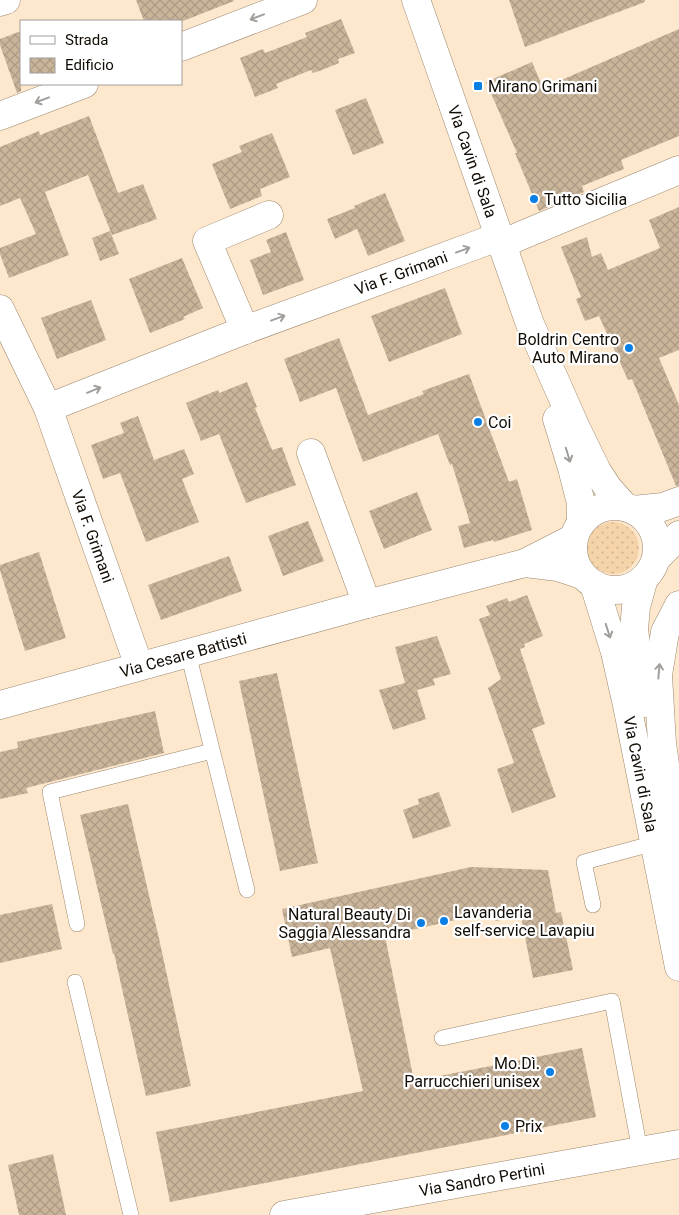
<svg xmlns="http://www.w3.org/2000/svg" width="679" height="1215" font-family="Roboto,sans-serif">
  <style>
    .grass { fill: url(#grass-dots) }
    .building { fill: url(#building-cross-hatch) }
    .lines { fill: none; stroke-linecap: round; stroke-linejoin: round }
    .service-casing { stroke: #9a866d; stroke-width: 16 }
    .minor-casing { stroke: #9a866d; stroke-width: 29 }
    .tertiary-casing { stroke: #9a866d; stroke-width: 29 }
    .secondary-casing { stroke: #9a866d; stroke-width: 29 }
    .service { stroke: #fff; stroke-width: 15 }
    .minor { stroke: #fff; stroke-width: 28 }
    .tertiary { stroke: #fff; stroke-width: 28 }
    .secondary { stroke: #fff; stroke-width: 28 }
    .oneway { stroke: #a19e9b }
    .poi-dot { fill: #097fe6; stroke: #fff; stroke-width: 2 }
    .labels { text-anchor: middle; dominant-baseline: central; stroke-width: 4.5; stroke-linejoin: round; paint-order: stroke }
    .poi-label { font-size: 16px; fill: #130c04; stroke: #fff; text-anchor: start }
    .street-label { font-size: 16px; fill: #130c04; stroke: #fff }
  </style>
  <defs>
    <pattern id="grass-dots" width="8" height="8" patternUnits="userSpaceOnUse" patternTransform="scale(1.25)"><rect width="8" height="8" fill="#f6d4a9"/><path d="M2 2h.1M6 6h.1" fill="none" stroke="#d2b590" stroke-width="1.8" stroke-linecap="round"/></pattern>
    <pattern id="building-cross-hatch" width="8" height="8" patternUnits="userSpaceOnUse" patternTransform="scale(1.25)"><rect width="8" height="8" fill="#cab59b"/><path d="M0 0l8 8M0 8l8-8" fill="none" stroke="#ad9a84"/></pattern>
  </defs>
  <rect width="100%" height="100%" fill="#fee8cd"/>
  <path class="grass" d="M587 548a26 26 0 1 1 52 0a26 26 0 1 1-52 0Z"/>
  <path class="building" d="M136,0H233L234,1L183,21H144Z
    M509,0H645V2L525,47Z
    M341,19L355,53L338,59L339,63L322,70L313,73L311,70L276,84L278,88L255,97L240,58L263,49L265,53L307,37L305,33Z
    M679,29V136L621,160L624,169L582,186L584,192L539,211L515,153H517L486,82L532,62L543,88Z
    M21,31V91L17,93L0,45V39Z
    M366,98L384,143L353,155L335,110Z
    M89,116L118,193L143,184L157,219L112,235L88,175L45,192L69,255L9,278L0,254V248L36,234L20,198L0,206V147L39,131L40,135Z
    M272,133L290,177L260,189L262,196L230,209L212,164L242,152L239,146Z
    M385,193L405,241L368,256L357,229L335,239L327,219L355,208L354,206Z
    M679,207V350L659,358L679,405V486H676L632,379L628,380L599,316L585,321L576,299L581,297L561,247L587,237L592,257L601,253L608,270L660,248L649,220Z
    M110,231L119,254L100,261L92,238Z
    M286,232L304,280L263,295L250,260L271,252L266,240Z
    M182,258L203,308L183,317L185,319L150,333L129,279Z
    M445,288L462,334L389,362L371,316Z
    M91,300L106,340L57,359L41,318Z
    M339,338L368,415L424,394L422,391L469,374L509,482L517,479L532,530L494,542L493,540L464,548L458,526L470,523L452,464L450,465L438,434L363,462L336,388L300,402L284,359Z
    M247,382L257,407L255,408L272,450L282,447L296,485L246,503L219,434L201,441L186,403L218,390L219,393Z
    M138,416L154,460L184,449L194,474L182,479L199,522L146,542L120,473L103,479L91,445L124,433L120,423Z
    M417,492L432,530L384,549L369,511Z
    M308,521L324,561L283,576L268,536Z
    M39,552L66,638L25,651L0,570V565Z
    M229,556L242,591L161,620L148,585Z
    M527,595L543,636L524,644L525,647L520,649L545,724L532,729L556,797L512,813L497,769L514,763L488,688L501,679L479,619L490,615L486,606L507,598L509,602Z
    M437,636L451,674L433,679L435,685L417,690L426,719L393,730L379,690L405,683L395,647Z
    M277,673L318,863L280,871L239,681Z
    M155,711L164,753L26,788L28,793L0,799V752L18,748L17,742Z
    M439,792L451,826L413,839L403,810L419,804L418,799Z
    M128,804L160,943L191,1086L146,1096L114,953L113,954L80,815Z
    M471,867L548,870L556,913L561,912L573,970L533,978L521,916L496,921L482,914L385,936L414,1081L582,1048L596,1117L170,1202L156,1132L363,1091L330,948L292,957L282,909Z
    M52,904L62,949L0,963V915Z
    M53,1154L66,1215H19L8,1165Z"/>
  <g class="lines">
    <g class="service-casing">
      <path id="service" d="M188,653L247,890
        M593,905L584,862L655,843
        M77,924L50,792L212,751
        M75,982L131,1215
        M442,1038L612,1001L640,1151"/>
    </g>
    <g class="minor-casing">
      <g id="minor">
        <path d="M0,2L6,0"/>
        <path d="M181,47L303,0"/>
        <path d="M0,116L84,84"/>
        <path d="M502,245L520,236L679,170"/>
        <path id="s1" d="M0,309L48,408L139,666"/>
        <path d="M245,330L207,241L269,215"/>
        <path id="s2" d="M48,408L245,330L487,241L498,235"/>
        <path d="M311,453L367,604"/>
        <path id="s3" d="M284,1215L679,1144"/>
      </g>
    </g>
    <g class="tertiary-casing">
      <g id="tertiary">
        <path d="M525,563L558,567L582,575"/>
        <path id="s4" d="M0,705L367,604L525,563L574,538"/>
      </g>
    </g>
    <g class="secondary-casing">
      <g id="secondary">
        <path id="s5" d="M416,0L530,324L576,428L597,471L608,488L625,507"/>
        <path d="M557,419L572,468L581,503V523"/>
        <circle cx="615" cy="548" r="42"/>
        <path d="M633,510L663,507L679,501"/>
        <path d="M656,559L679,535"/>
        <path id="s6" d="M594,584L615,652L627,705L679,967"/>
        <path d="M643,703L634,629L636,607L644,578"/>
        <path d="M676,880L673,823L662,743L658,675L665,632L679,605"/>
      </g>
    </g>
    <use href="#service" class="service"/>
    <use href="#minor" class="minor"/>
    <use href="#tertiary" class="tertiary"/>
    <use href="#secondary" class="secondary"/>
  </g>
  <defs><path id="oneway-shaft" d="M-6 0H5M1.5-3L5.5 0L1.5 3" fill="none" stroke-width="1.6" stroke-linecap="round" stroke-linejoin="round" transform="scale(1.25)"/></defs>
  <g class="oneway">
    <use href="#oneway-shaft" transform="translate(257 17) rotate(159)"/>
    <use href="#oneway-shaft" transform="translate(42 100) rotate(159)"/>
    <use href="#oneway-shaft" transform="translate(463 250) rotate(-20)"/>
    <use href="#oneway-shaft" transform="translate(278 318) rotate(-20)"/>
    <use href="#oneway-shaft" transform="translate(94 390) rotate(-22)"/>
    <use href="#oneway-shaft" transform="translate(568 455) rotate(73)"/>
    <use href="#oneway-shaft" transform="translate(608 631) rotate(72)"/>
    <use href="#oneway-shaft" transform="translate(659 671) rotate(-85)"/>
  </g>
  <g class="poi-dot">
    <rect x="473" y="81" width="10" height="10" rx="2.5"/>
    <circle cx="534" cy="199" r="5"/>
    <circle cx="629" cy="348" r="5"/>
    <circle cx="478" cy="422" r="5"/>
    <circle cx="444" cy="921" r="5"/>
    <circle cx="421" cy="923" r="5"/>
    <circle cx="550" cy="1072" r="5"/>
    <circle cx="505" cy="1126" r="5"/>
  </g>
  <g class="labels">
    <g class="poi-label">
      <text x="488" y="86">Mirano Grimani</text>
      <text x="544" y="199">Tutto Sicilia</text>
      <text x="619" y="339" text-anchor="end">Boldrin Centro<tspan x="619" dy="18">Auto Mirano</tspan></text>
      <text x="488" y="422">Coi</text>
      <text x="454" y="912">Lavanderia<tspan x="454" dy="18">self-service Lavapiu</tspan></text>
      <text x="411" y="914" text-anchor="end">Natural Beauty Di<tspan x="411" dy="18">Saggia Alessandra</tspan></text>
      <text x="540" y="1063" text-anchor="end">Mo.Dì.<tspan x="540" dy="18">Parrucchieri unisex</tspan></text>
      <text x="515" y="1126">Prix</text>
    </g>
    <g class="street-label">
      <text stroke="none"><textPath href="#s5" startOffset="171">Via Cavin di Sala</textPath></text>
      <text stroke="none"><textPath href="#s2" startOffset="378">Via F. Grimani</textPath></text>
      <text stroke="none"><textPath href="#s1" startOffset="246">Via F. Grimani</textPath></text>
      <text stroke="none"><textPath href="#s4" startOffset="190">Via Cesare Battisti</textPath></text>
      <text stroke="none"><textPath href="#s6" startOffset="196">Via Cavin di Sala</textPath></text>
      <text stroke="none"><textPath href="#s3" startOffset="201">Via Sandro Pertini</textPath></text>
    </g>
  </g>
  <rect x="20" y="20" width="162" height="65" fill="#ffffff" stroke="#a19e9b"/>
  <rect x="30" y="36" width="25" height="8" fill="#ffffff" stroke="#a19e9b"/>
  <text x="65" y="45" font-size="15" fill="#130c04">Strada</text>
  <rect x="30" y="58" width="25" height="15" fill="url(#building-cross-hatch)" stroke="#a19e9b"/>
  <text x="65" y="70" font-size="15" fill="#130c04">Edificio</text>
</svg>
